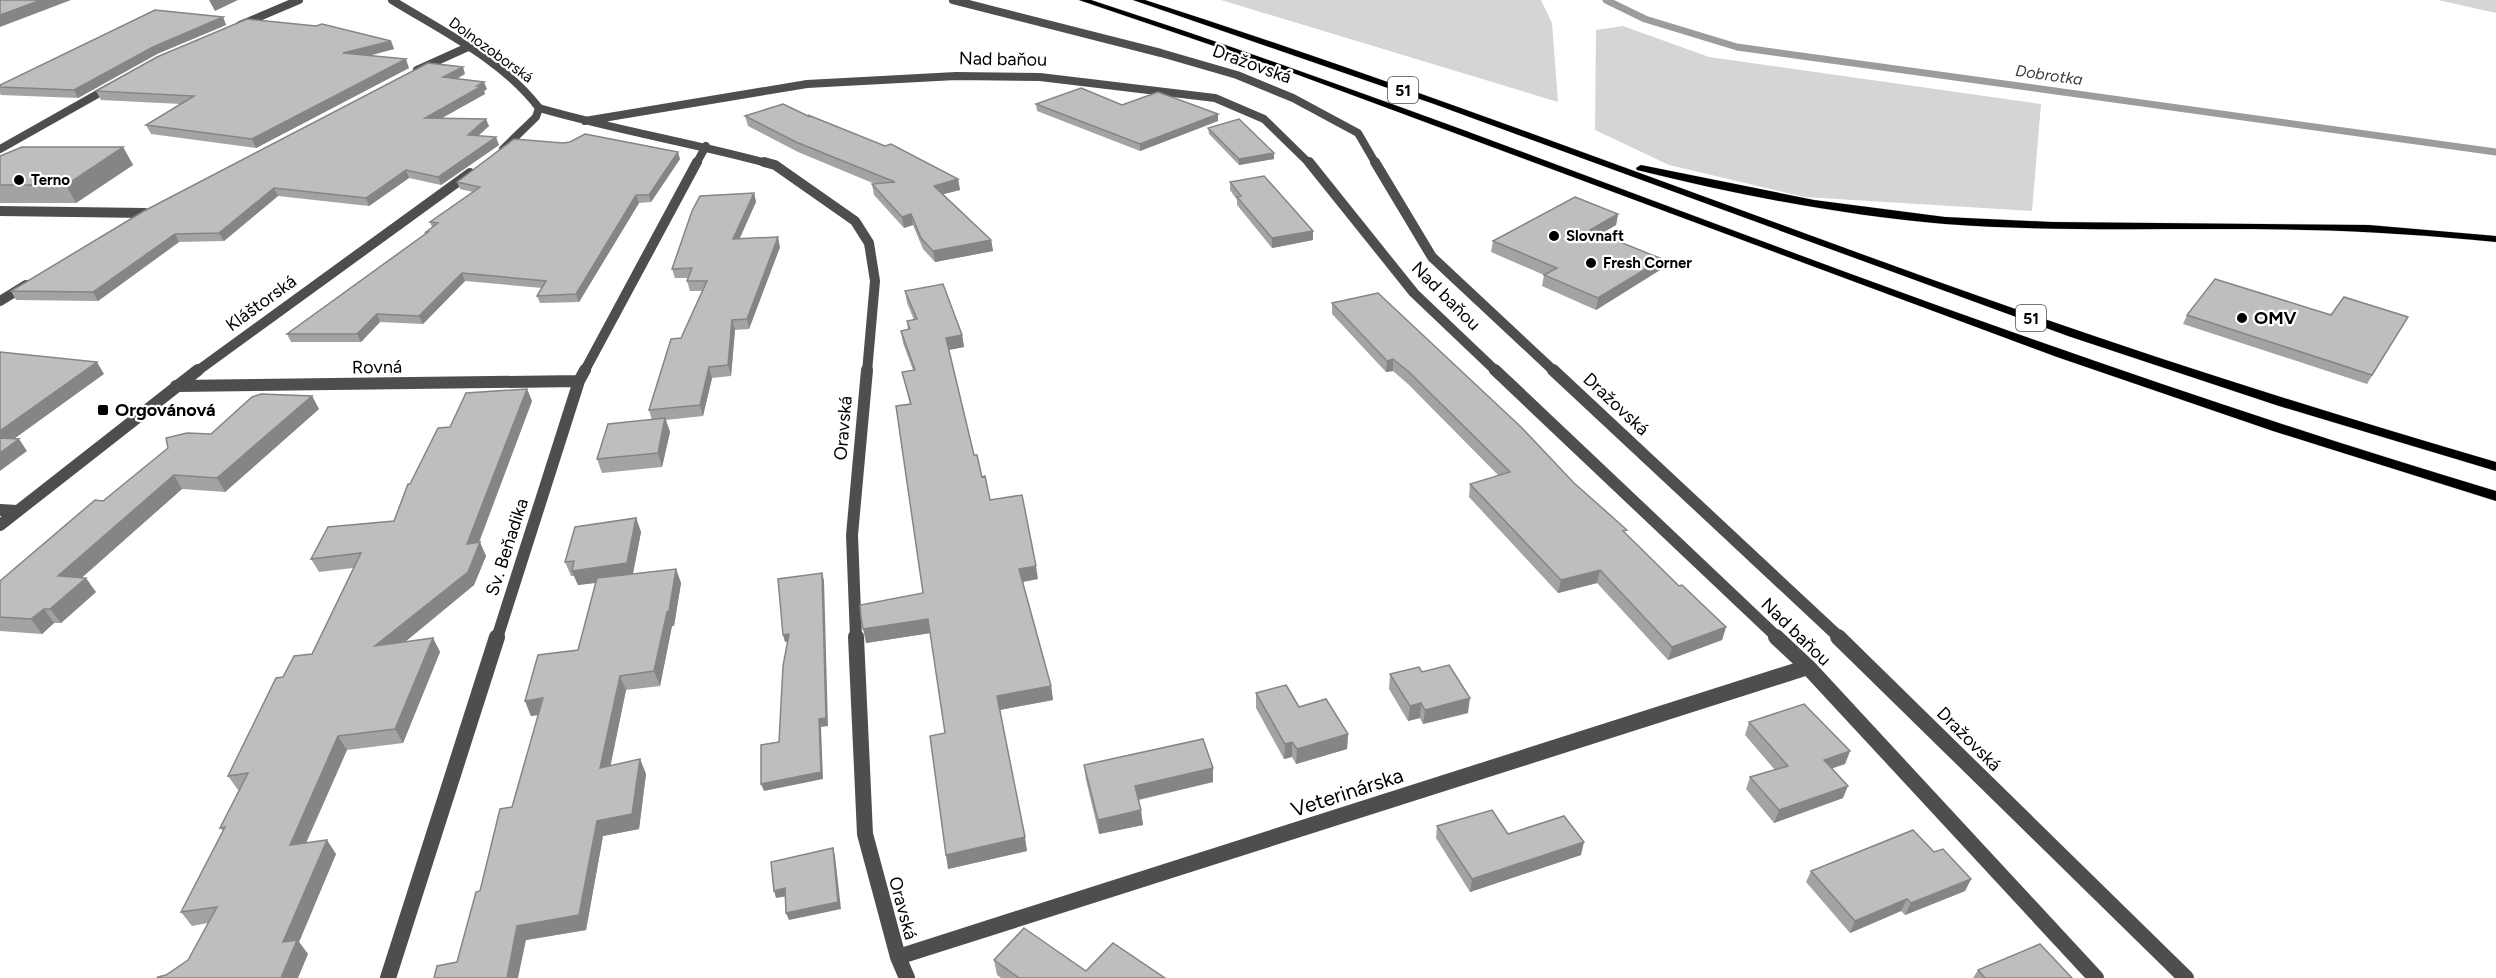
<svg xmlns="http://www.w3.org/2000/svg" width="2496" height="978" font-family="Figtree,sans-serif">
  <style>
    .green { fill: #d5d5d5 }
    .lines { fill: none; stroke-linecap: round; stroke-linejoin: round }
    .stream { stroke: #9c9c9c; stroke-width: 7 }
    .primary-casing { stroke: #dbdbdb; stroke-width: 1 }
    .minor-far3 { stroke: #4e4e4e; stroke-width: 8 }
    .minor-far2 { stroke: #4e4e4e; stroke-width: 10 }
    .minor-far1 { stroke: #4e4e4e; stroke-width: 12 }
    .minor { stroke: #4e4e4e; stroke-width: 16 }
    .tertiary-far2 { stroke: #4e4e4e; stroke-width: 8 }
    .tertiary-far1 { stroke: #4e4e4e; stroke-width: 10 }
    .tertiary { stroke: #4e4e4e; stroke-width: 12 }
    .primary { fill: #000; fill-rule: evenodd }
    .wall { fill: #a3a3a3 }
    .shaded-wall { fill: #858585 }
    .building { fill: #bebebe; stroke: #858585; stroke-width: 1.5 }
    .poi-dot { fill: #000; stroke: #fff; stroke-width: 2 }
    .labels { text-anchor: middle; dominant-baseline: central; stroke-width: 4.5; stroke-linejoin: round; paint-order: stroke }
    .far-street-label { font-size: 15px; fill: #000; stroke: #fff }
    .far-poi-label { font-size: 15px; font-weight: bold; fill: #000; stroke: #fff; text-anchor: start }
    .far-water-label { font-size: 16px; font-style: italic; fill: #3d3d3d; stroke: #fff }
    .shield { fill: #fff; stroke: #4c4c4c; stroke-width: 1.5 }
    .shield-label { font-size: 16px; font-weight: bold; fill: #000 }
    .street-label { font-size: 18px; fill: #000; stroke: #fff }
    .poi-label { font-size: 18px; font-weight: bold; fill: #000; stroke: #fff; text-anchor: start }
    .near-street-label { font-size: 21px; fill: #000; stroke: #fff }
  </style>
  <rect width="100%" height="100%" fill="#fff"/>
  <path class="green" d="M1221,0H1541L1552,23L1558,102Z
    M2438,0H2496V13Z
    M1623,26L1709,57L2041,104L2032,211L1804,197L1669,165L1595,130L1596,30Z"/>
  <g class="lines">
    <path class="stream" d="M1606,0L1645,19L1737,47L2496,152"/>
    <g class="primary-casing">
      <path id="primary" d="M1079,0H1091C1347,83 1598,181 1851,274C2064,352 2279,426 2496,491V501L2273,431L2057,357L1293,73Z
        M1133,0H1145C1435,93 1717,204 2004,305C2166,362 2331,414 2496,462V471L2279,406L2068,336L1434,104Z
        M1641,165L1814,200L1945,217L2052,222L2369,225L2496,236V242C2433,236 2370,231 2306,230C2186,227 2065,233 1945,224C1841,215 1738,195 1637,170L1636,168Z"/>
    </g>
    <path class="minor-far3" d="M953,0L1161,53L1237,75L1293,98L1358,133L1376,164
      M240,25L299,0
      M417,70L468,47
      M539,108C615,130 693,143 770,164
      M585,121L807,84L956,76L1040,77L1215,98L1264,119L1310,164
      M0,149L110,87
      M696,164L706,146"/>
    <path class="minor-far2" d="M764,162L775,165L855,221L869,243L875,281L867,372
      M1309,162L1414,293L1497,372
      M1375,162L1432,257L1555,372
      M0,211L145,213
      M0,301L26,285
      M584,372L697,162"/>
    <path class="minor-far1" d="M1495,370L1778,638
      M1553,370L1840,638
      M176,386L579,381
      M0,510L17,511
      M497,638L579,381L585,370
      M856,638L852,535L867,370"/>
    <path class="minor" d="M856,637L865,834L898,957L907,978
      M1776,637L1808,667L2096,978
      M1838,637L2186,978
      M898,957L1808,667
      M388,978L497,637"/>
    <path class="tertiary-far2" d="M392,0C442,31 503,60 539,108L536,117L503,149"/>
    <path class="tertiary-far1" d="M196,372L470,173"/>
    <path class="tertiary" d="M0,525L198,370"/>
    <use href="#primary" class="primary"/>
  </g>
  <path class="wall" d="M223,17L226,25L157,54L78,98L1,95L0,93V85Z
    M391,41L394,49L369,56L409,68L256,148L151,134L146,125L181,104L101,100L96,91Z
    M465,74L457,79L487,89L484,91L485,94L441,118L489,126L478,136L499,145L441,185L409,178L369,206L278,196L224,241L179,242L98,301L16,300L11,291Z
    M1036,104L1122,105L1218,121L1140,151L1037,111Z
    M808,115L958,179L960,190L943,194L991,240L993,251L935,262L923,249L913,225L904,228L874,195L872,184H875L798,152L748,126L745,116H808Z
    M1208,128L1274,159L1239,165L1209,134Z
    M123,147L133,165L76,203H0V156Z
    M680,159L651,202L639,203L579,302L540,303L537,296L542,288L465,281L423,324L380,322L361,342H291L287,334L426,233V232L432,227L430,222L473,192L460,189L457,182Z
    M1230,182L1313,231V240L1272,248L1237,205V200L1230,190Z
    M754,193L756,202L740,238L780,247L749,329L735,330L731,376L712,378L703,416L666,420L670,432L662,467L602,473L597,459L652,420L649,410L702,291H690L687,281L688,278H675L672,269Z
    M1618,214L1616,225L1601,234L1662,259L1660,270L1596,310L1542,286L1544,275L1491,252L1493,241Z
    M905,291L962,335L964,347L949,350L974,455L990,500L1038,579L1023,582L1051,686L1053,700L1000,710L1027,851L948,869L945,733L930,633L866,643L923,593L910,404L902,372L913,370L903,343L901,331L908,330L907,321L914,320L907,303Z
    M1332,303L1574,483L1679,586L1726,627L1722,640L1668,660L1597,583L1558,593L1469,497L1470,484L1499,476L1408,384L1393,371L1386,372L1332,314Z
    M2187,315H2331L2408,317L2367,384L2183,324Z
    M527,389L532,401L479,543L486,556L474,585L405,642L433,638L440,652L403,743L347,750L306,842L336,854L299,942L308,954L166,975L188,960L208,923L192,926L181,912L223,831L220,828L240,789L238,790L228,776L283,677L312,654L353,568L319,572L311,559L394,521L410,484L450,427Z
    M312,396L319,409L225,492L182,489L82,577L96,592L61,623H54L42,634L0,631V581L103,501L211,434Z
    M636,518L641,532L633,574L676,569L681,583L674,626H672L660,686L626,690L610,766L640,759L646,774L639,829L603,836L586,930L526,940L457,962L480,891L512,807L539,715L531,716L525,701L578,650L596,583L578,585L574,576H571L565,562Z
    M1422,672L1468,713L1423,724L1420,718L1408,721L1389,689L1390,674Z
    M1256,693L1299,707L1348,734L1347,749L1296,764L1292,757L1284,759L1256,708Z
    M1749,722L1850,751L1845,764L1832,768L1843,798L1774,823L1746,789L1750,777L1775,770L1745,735Z
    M1084,765L1213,782L1139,800L1143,825L1099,834L1086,780Z
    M1437,826L1508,834L1581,855L1470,892L1436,838Z
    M1934,852L1971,879L1965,891L1905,915L1901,911L1850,933L1806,882L1811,871Z
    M994,960L1086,971L1165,978H1001L997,975Z
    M1978,970L2072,978H1973Z"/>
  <path class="shaded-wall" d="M41,0H71L0,27V15Z
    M209,0H238L215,11Z
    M223,17L226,25L157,54L78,98L74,90L153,47Z
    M391,41L394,49L347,61L343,53Z
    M406,59L409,68L256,148L252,139Z
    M463,67L465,74L446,84L443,77Z
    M484,82L487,89L484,91L485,94L428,126L425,118Z
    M1218,114V121L1140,151V144Z
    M486,119L489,126L470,143L468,135Z
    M496,137L499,145L441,185L438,177Z
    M123,147L133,165L76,203L66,185Z
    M678,152L680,159L651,202L649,195Z
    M1274,153V159L1239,165V159Z
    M406,170L409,178L369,206L366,198Z
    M958,179L960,190L936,196L934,186Z
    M274,188L278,196L224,241L219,233Z
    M754,193L756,202L735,248L733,239Z
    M636,195L639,203L579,302L576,294Z
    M911,214L913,225L904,228L902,217Z
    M1618,214L1616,225L1588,241L1590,230Z
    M1313,231V240L1272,248V238Z
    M175,234L179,242L98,301L93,292Z
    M778,237L780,247L749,329L747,319Z
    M991,240L993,251L935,262L933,251Z
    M1662,259L1660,270L1596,310L1598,298Z
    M462,273L465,281L423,324L419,316Z
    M377,314L380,322L361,342L357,334Z
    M732,320L735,330L731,376L728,365Z
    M962,335L964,347L948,350L946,338Z
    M1393,359V371L1386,372L1387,361Z
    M97,362L104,374L0,449V431Z
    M709,367L712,378L703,416L700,405Z
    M527,389L532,401L473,557L467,544Z
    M312,396L319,409L225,492L217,478Z
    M665,418L670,432L662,467L658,453Z
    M19,439L27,451L0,471V453Z
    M174,475L182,489L68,590L58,576Z
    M636,518L641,532L632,578L578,585L572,571Z
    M480,542L486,556L474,585L383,660L375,646Z
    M1036,566L1038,579L1021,582L1019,569Z
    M676,569L681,583L674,626H672L660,686L654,671Z
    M1600,570L1597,583L1558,593L1561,580Z
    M822,573L824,580L828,726L821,727L823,779L764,791L761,784L819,719Z
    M86,578L96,592L61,623L50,609Z
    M44,609L54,623L42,634L31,619Z
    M928,619L931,633L866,643L863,629Z
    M1726,627L1722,640L1668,660L1672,647Z
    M789,634L791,641L785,642L783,635Z
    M433,638L440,652L403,743L395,729Z
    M620,676L626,690L607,783L600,768Z
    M1051,686L1053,700L999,710L997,696Z
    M543,698L550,713L531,716L525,701Z
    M1470,698L1468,713L1423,724L1425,710Z
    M1421,703L1420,718L1408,721L1410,706Z
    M1348,734L1347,749L1296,764L1297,749Z
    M338,736L347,750L299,859L290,845Z
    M1292,742V757L1284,759L1285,744Z
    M1850,751L1845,764L1819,773L1824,760Z
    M640,759L646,774L639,829L603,836L586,930L526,940L518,978H507L517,926L597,821Z
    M1213,768V782L1136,800L1135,786Z
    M1848,786L1843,798L1774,823L1779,810Z
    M1141,810L1143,825L1099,834L1098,820Z
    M1025,837L1027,851L948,869L946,855Z
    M327,840L336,854L299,942L308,954L298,978H281L283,942Z
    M1584,842L1581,855L1470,892L1472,879Z
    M833,848L835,856L841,909L789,920L786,913Z
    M1971,879L1965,891L1905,915L1911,903Z
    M785,888L788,896L776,898L774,891Z
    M1907,899L1901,911L1850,933L1855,921Z"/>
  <path class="building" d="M0,0H41L0,15Z
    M155,10L223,17L153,47L74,90L0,87V85Z
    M247,19L316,26L322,24L391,41L343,53L406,59L252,139L146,125L194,96L96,91L157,57Z
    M428,63L463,67L443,77L484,82L477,86H482L425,118L486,119L468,135L496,137L438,177L406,170L366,198L274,188L219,233L175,234L93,292L11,291L144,211Z
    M1081,88L1122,105L1158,92L1218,114L1140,144L1036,104Z
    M783,104L810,117L808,115L885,146L891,144L958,179L934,186L991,240L933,251L921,238L911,214L902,217L872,184L895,182L796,142L745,116Z
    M1239,119L1274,153L1239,159L1208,128Z
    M585,134L678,152L649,195H636L576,294L537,296L546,281L462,273L419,316L377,314L357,334H287L428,232H426L438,223L430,222L480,187L457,182L514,139L563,143L570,142Z
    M22,147H123L66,185H0V156Z
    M1264,176L1313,231L1272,238L1237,197L1241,196L1230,182Z
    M754,193L733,239L778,237L747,319L732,320L728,365L709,367L700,405L649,410L671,339L681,338L707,281H687L692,268L672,269L692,211L700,196Z
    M1575,197L1618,214L1590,230L1662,259L1598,298L1544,275L1557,268L1493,241Z
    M2215,279L2331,315L2344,297L2408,317L2372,375L2187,315Z
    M943,284L962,335L946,338L974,455H977L982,477L985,476L990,500L1022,495L1036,566L1019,569L1051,686L997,696L1025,837L946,855L930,736L945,733L928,619L863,629L861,618L860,605L923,593L896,406L911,404L902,372L915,370L901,331L910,329L907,321L917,319L905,291Z
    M1378,293L1521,427L1574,483L1627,530L1623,531L1679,586L1682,585L1726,627L1672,647L1600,570L1561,580L1470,484L1510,472L1409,372L1393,359L1387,361L1332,303Z
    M0,352L97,362L0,431Z
    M527,389L467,544L480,542L468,572L375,646L433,638L395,729L338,736L290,845L327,840L283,942L297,940L281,978H157L158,977L166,975L188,960L217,907L181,912L225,827L220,828L248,773L228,776L276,678L283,677L294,656L312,654L361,553L311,559L328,527L394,521L408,484H410L438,428L450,427L466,393Z
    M261,394L312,396L217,478L174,475L58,576L86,578L50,609H44L31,619L0,617V581L95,500L103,501L168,448L166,438L187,433L211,434L252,397Z
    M665,418L658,453L597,459L608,424Z
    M0,438L19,439L0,453Z
    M636,518L627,563L572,571L574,561L565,562L575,527Z
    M676,569L669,611L667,612L654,671L620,676L600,768L640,759L632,814L597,821L579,915L517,926L507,978H434L437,966L457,962L476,892L480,891L500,809L512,807L543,698L525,701L538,655L578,650L597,578Z
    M822,573L826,718L819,719L821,772L761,784V745L779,742L783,666L789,634L783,635L778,579Z
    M1449,665L1470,698L1425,710L1421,703L1410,706L1390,674L1419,667L1422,672Z
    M1286,685L1299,707L1326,699L1348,734L1297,749L1292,742L1285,744L1256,693Z
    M1804,704L1850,751L1824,760L1848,786L1779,810L1750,777L1788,766L1749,722Z
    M1203,739L1213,768L1135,786L1141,810L1098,820L1084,765Z
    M1492,810L1508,834L1564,816L1584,842L1472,879L1437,826Z
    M1913,830L1934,852L1943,849L1971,879L1911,903L1907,899L1855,921L1811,871Z
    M833,848L838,902L786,913L785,888L774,891L771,862Z
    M1024,928L1086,971L1113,943L1165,978H1019L994,960Z
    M2040,944L2072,978H1985L1978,970Z"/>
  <g class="poi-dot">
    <circle cx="19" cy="180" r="6"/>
    <circle cx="1554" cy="236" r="6"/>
    <circle cx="1591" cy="263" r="6"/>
    <circle cx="2242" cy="318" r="6"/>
    <rect x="97" y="404" width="12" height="12" rx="3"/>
  </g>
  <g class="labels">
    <g class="far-street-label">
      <text transform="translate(491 50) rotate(36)">Dolnozoborská</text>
    </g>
    <g class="far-poi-label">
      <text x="31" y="180">Terno</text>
      <text x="1566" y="236">Slovnaft</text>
      <text x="1603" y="263">Fresh Corner</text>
    </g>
    <g class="far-water-label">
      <text transform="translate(2049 75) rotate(8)">Dobrotka</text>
    </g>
    <g class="shield">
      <rect x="1388" y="77" width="30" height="26" rx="4.5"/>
      <rect x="2016" y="305" width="30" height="26" rx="4.5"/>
    </g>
    <g class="shield-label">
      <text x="1403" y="90">51</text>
      <text x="2031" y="318">51</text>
    </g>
    <g class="street-label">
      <text transform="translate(1003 59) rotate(1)">Nad baňou</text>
      <text transform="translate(1252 64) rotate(20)">Dražovská</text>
      <text transform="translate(1446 296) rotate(45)">Nad baňou</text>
      <text transform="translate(261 303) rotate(-36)">Kláštorská</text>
      <text transform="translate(377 367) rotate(-1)">Rovná</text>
      <text transform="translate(1616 404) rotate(43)">Dražovská</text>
      <text transform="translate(843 428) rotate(-85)">Oravská</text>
      <text transform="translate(507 547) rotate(-72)">Sv. Beňadika</text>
      <text transform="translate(1796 632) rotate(44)">Nad baňou</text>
      <text transform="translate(1969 739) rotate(45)">Dražovská</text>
      <text transform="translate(903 908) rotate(75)">Oravská</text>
    </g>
    <g class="poi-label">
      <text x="2254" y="318">OMV</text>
      <text x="115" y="410">Orgovánová</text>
    </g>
    <g class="near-street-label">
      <text transform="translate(1347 792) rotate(-18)">Veterinárska</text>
    </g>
  </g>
</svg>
